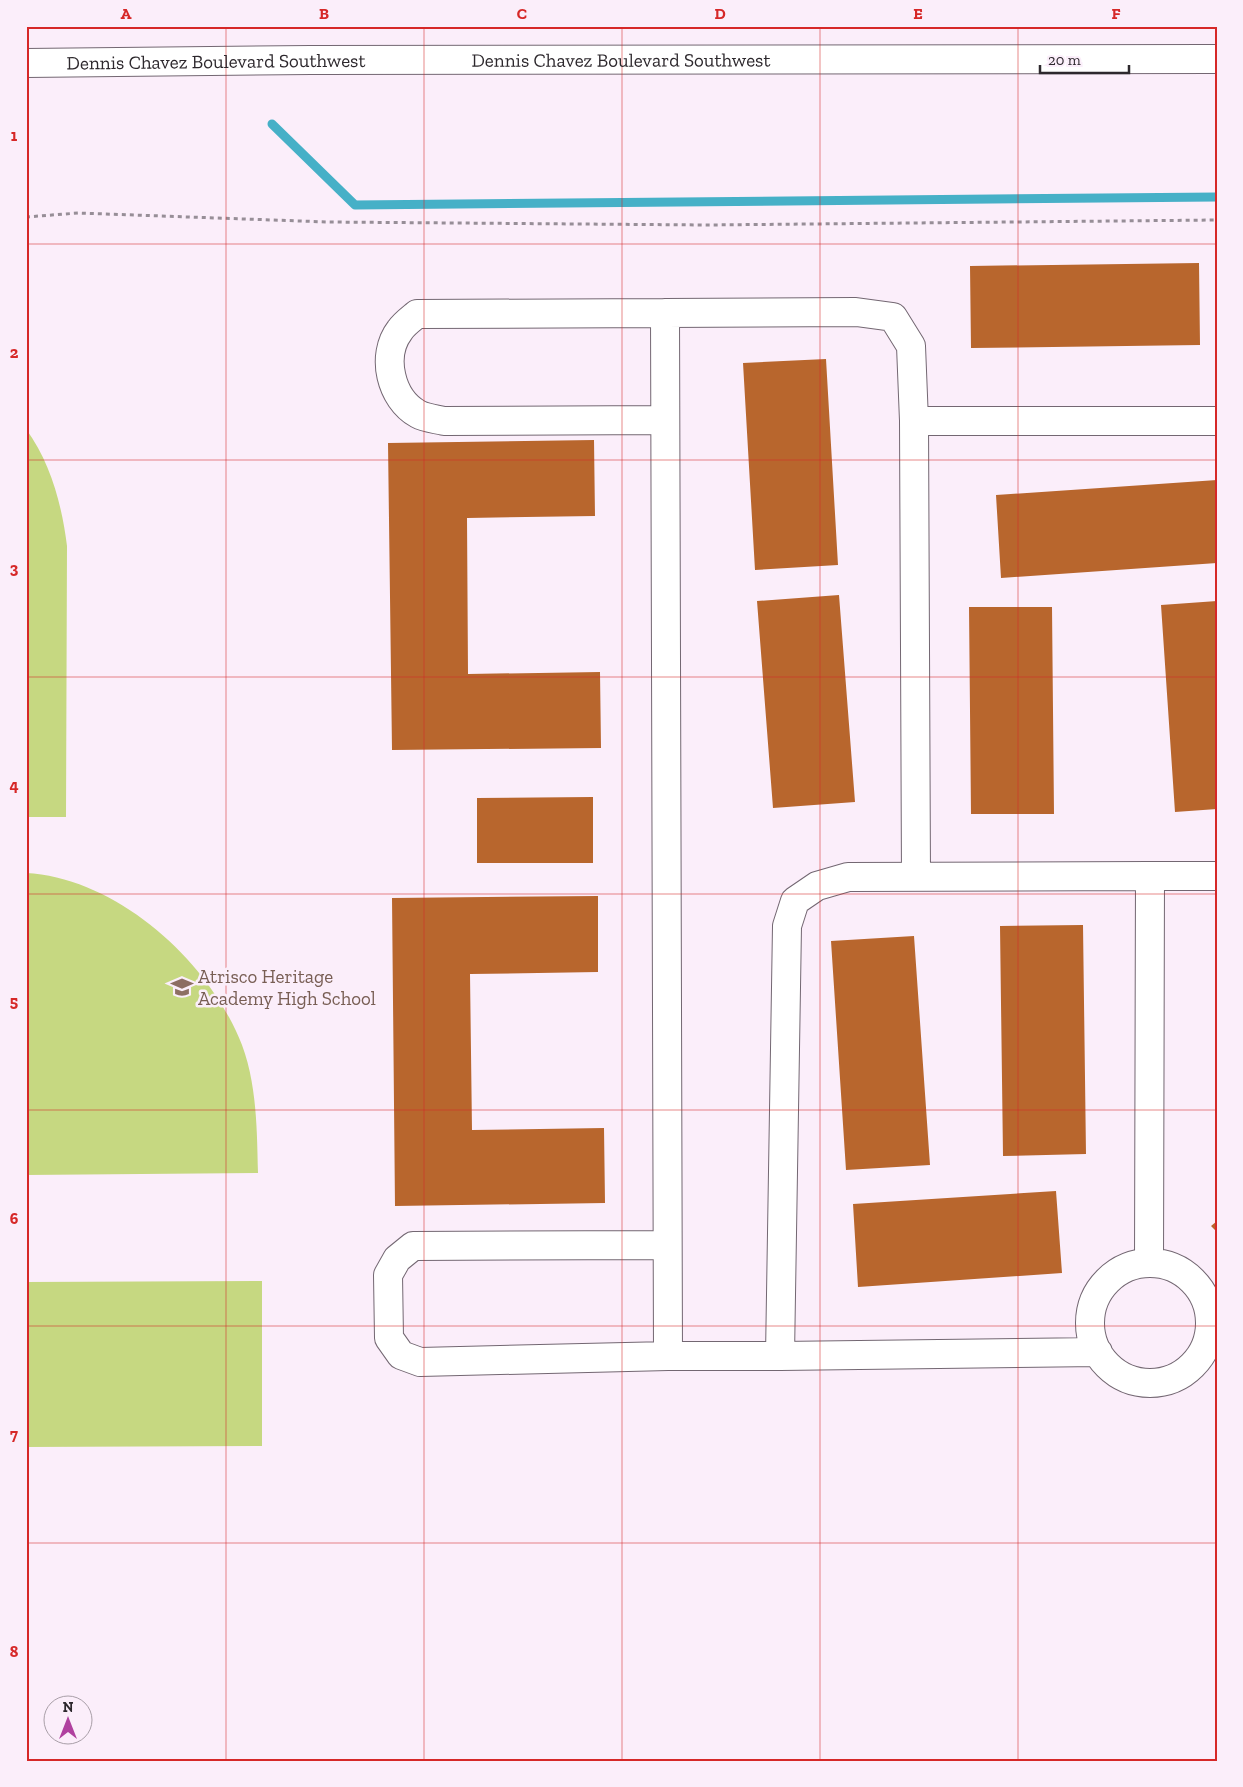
<svg xmlns="http://www.w3.org/2000/svg" width="1243" height="1787" font-family="'Zilla Slab',serif">
  <style>
    .green { fill: #c6d881 }
    .lines { fill: none; stroke-linecap: round; stroke-linejoin: round }
    .stream { stroke: #46b0c7; stroke-width: 9 }
    .building { fill: #b8662d }
    .minor-casing { stroke: #736772; stroke-width: 30 }
    .major-casing { stroke: #736772; stroke-width: 30 }
    .path { stroke: #978e97; stroke-width: 3; stroke-dasharray: 4 4; stroke-linecap: butt }
    .minor { stroke: #fff; stroke-width: 28 }
    .major { stroke: #fff; stroke-width: 28 }
    .grid { fill: none; stroke: #d62828; stroke-width: 1; stroke-opacity: 0.55 }
    .labels { text-anchor: middle; dominant-baseline: central; stroke-width: 5; stroke-linejoin: round; paint-order: stroke }
    .street-label { font-size: 19px; fill: #2d282d; stroke: #fbeefa }
    .education-label { font-size: 19px; fill: #785e54; stroke: #fbeefa; text-anchor: start }
    .neatline { fill: none; stroke: #d62828; stroke-width: 2 }
    .grid-label { font-size: 16px; text-anchor: middle; font-weight: bold; fill: #d62828 }
  </style>
  <rect width="100%" height="100%" fill="#fbeefa"/>
  <path class="green" d="M26,429C51,463 62,506 67,546L66,817H26Z
    M26,873C118,878 210,962 242,1045C257,1085 257,1132 258,1173L26,1175Z
    M262,1281V1446L26,1447V1282Z"/>
  <g class="lines">
    <path class="stream" d="M272,124L355,205L1217,197"/>
  </g>
  <path class="building" d="M1199,263L1200,345L971,348L970,266Z
    M826,359L838,565L755,570L743,363Z
    M594,440L595,516L467,518L468,674L600,672L601,748L392,750L388,443Z
    M1217,480V563L1001,578L996,495Z
    M839,595L855,802L773,808L757,601Z
    M1217,601V809L1175,812L1161,605Z
    M969,607H1052L1054,814H971Z
    M593,797V863H477V798Z
    M598,896V972L470,974L472,1130L604,1128L605,1203L395,1206L392,898Z
    M1083,925L1086,1154L1003,1156L1000,926Z
    M914,936L930,1165L846,1170L831,941Z
    M1056,1191L1062,1273L858,1287L853,1204Z
    M1217,1221V1232L1211,1226Z"/>
  <g class="lines">
    <g class="minor-casing">
      <path id="minor" d="M665,313L417,314C411,319 404,324 400,330C380,356 391,399 418,414C425,418 436,419 444,421L665,420
        M914,421H1217
        M1150,876H1217
        M666,1245L413,1246L397,1259L388,1275L389,1338L401,1355L420,1362L668,1356
        M1090 1323a60 60 0 1 1 120 0a60 60 0 1 1-120 0Z
        M1098,1352L780,1356L787,926L795,901L817,886L848,877L1150,876L1149,1263
        M780,1356H668L665,313L856,312L893,317L911,346L914,421L916,877"/>
    </g>
    <g class="major-casing">
      <g id="major">
        <path id="s1" d="M26,63L311,60L1217,59"/>
      </g>
    </g>
    <path class="path" d="M26,217L78,213L328,222L707,225L1217,220"/>
    <use href="#minor" class="minor"/>
    <use href="#major" class="major"/>
  </g>
  <path class="grid" d="M226,26V1761M424,26V1761M622,26V1761M820,26V1761M1018,26V1761M26,244H1217M26,460H1217M26,677H1217M26,894H1217M26,1110H1217M26,1326H1217M26,1543H1217"/>
  <defs>
    <g id="school-bare" transform="scale(1.725)"><path d="M0-5L7-2L0 1L-7-2ZM-4 1L0 2.5L4 1V4Q0 6-4 4Z" fill="#8d6e63" stroke="#fbeefa" stroke-width="2.5" paint-order="stroke"/></g>
  </defs>
  <g fill-rule="evenodd">
    <use href="#school-bare" x="182" y="987"/>
  </g>
  <g class="labels">
    <g class="street-label">
      <text stroke="none"><textPath href="#s1" startOffset="595">Dennis Chavez Boulevard Southwest</textPath></text>
      <text stroke="none"><textPath href="#s1" startOffset="190">Dennis Chavez Boulevard Southwest</textPath></text>
    </g>
    <g class="education-label">
      <text x="198" y="976">Atrisco Heritage<tspan x="198" dy="22">Academy High School</tspan></text>
    </g>
  </g>
  <rect width="1243" height="1787" fill="none" stroke="#fbeefa" stroke-width="55"/>
  <g transform="translate(68 1720)"><circle r="24" fill="#fbeefa" stroke="#a99fa8"/>
  <path d="M0-4L9 19L0 12L-9 19Z" fill="#b0419f"/>
  <text y="-8" font-size="14" font-weight="bold" text-anchor="middle" fill="#2d282d">N</text>
  </g>
  <path d="M1040 65v8h89v-8" fill="none" stroke="#2d282d" stroke-width="2.5"/>
  <text x="1048" y="65" font-size="15" fill="#2d282d" stroke="#fbeefa" stroke-width="4" paint-order="stroke">20 m</text>
  <rect x="28" y="28" width="1188" height="1732" class="neatline"/>
  <g class="grid-label">
    <text x="126" y="19">A</text>
    <text x="324" y="19">B</text>
    <text x="522" y="19">C</text>
    <text x="720" y="19">D</text>
    <text x="918" y="19">E</text>
    <text x="1116" y="19">F</text>
    <text x="14" y="141">1</text>
    <text x="14" y="358">2</text>
    <text x="14" y="574">3</text>
    <text x="14" y="791">4</text>
    <text x="14" y="1007">5</text>
    <text x="14" y="1224">6</text>
    <text x="14" y="1440">7</text>
    <text x="14" y="1657">8</text>
  </g>
</svg>
